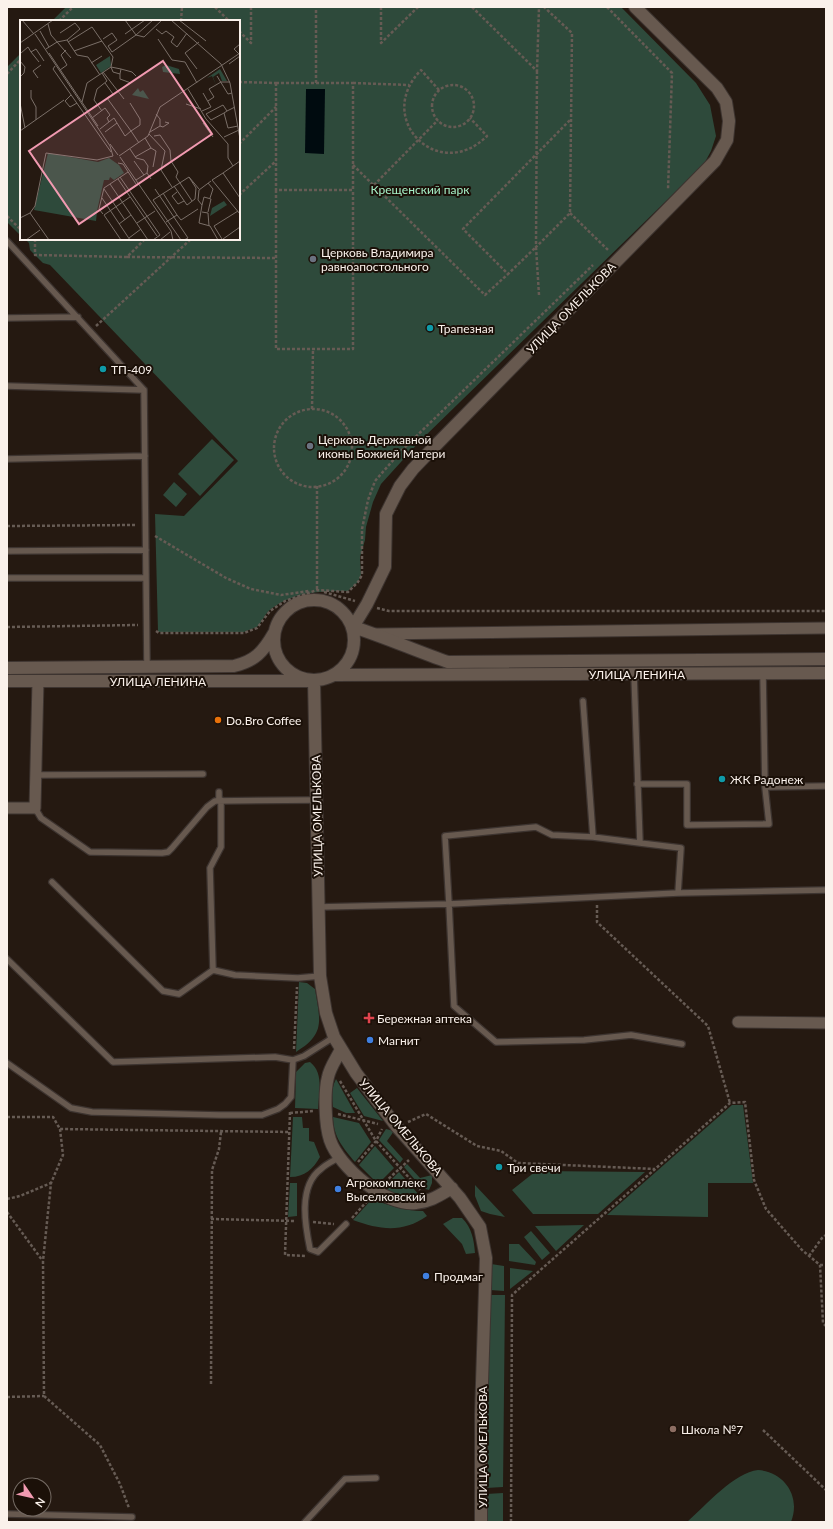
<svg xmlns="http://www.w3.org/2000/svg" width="833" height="1529" font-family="Lato,sans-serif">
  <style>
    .green { fill: #2e4a3b }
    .water { fill: #000b0f }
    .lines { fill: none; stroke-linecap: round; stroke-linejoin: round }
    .service-casing { stroke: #3d3430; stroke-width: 8 }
    .minor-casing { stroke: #3d3430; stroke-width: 13 }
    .tertiary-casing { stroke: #3d3430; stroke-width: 14 }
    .path { stroke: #665b54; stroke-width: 2.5; stroke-dasharray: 3 2; stroke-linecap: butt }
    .service { stroke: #67594f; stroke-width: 5.5 }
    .minor { stroke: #67594f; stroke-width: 11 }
    .tertiary { stroke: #67594f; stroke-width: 12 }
    .worship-dot { fill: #6b7280; stroke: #1b1008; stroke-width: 1.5 }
    .culture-dot { fill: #0f9aa8; stroke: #1b1008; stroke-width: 1.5 }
    .food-dot { fill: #e8710a; stroke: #1b1008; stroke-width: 1.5 }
    .health-dot { fill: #e0444e; stroke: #1b1008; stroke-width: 1.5 }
    .shop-dot { fill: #3f7fe0; stroke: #1b1008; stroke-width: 1.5 }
    .education-dot { fill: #8d6e63; stroke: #1b1008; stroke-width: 1.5 }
    .labels { text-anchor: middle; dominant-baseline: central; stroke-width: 4; stroke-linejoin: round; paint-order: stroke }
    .park-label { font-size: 12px; fill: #a6f1c8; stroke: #1b1008 }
    .poi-label { font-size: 12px; fill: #faf1eb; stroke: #1b1008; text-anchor: start }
    .street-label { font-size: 12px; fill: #faf1eb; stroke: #1b1008 }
    .inset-road { fill: none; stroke: #7a6f68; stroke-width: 1 }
    .view { fill: #f19ab1; fill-opacity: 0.15; stroke: #f19ab1; stroke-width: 2 }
    .inset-edge { fill: none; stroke: #faf1eb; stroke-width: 2 }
  </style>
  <rect width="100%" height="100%" fill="#251911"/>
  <path class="green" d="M66,7H621L696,83L710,105L716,136L711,151L704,164L420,441L381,484L373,502L366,527L365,540L360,557L361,575L358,582L348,591C320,591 294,592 271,609C265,613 263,621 258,626C254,629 248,630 244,632H158L155,514L184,516L238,461L50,265L43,263L30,250L29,243L25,239H239V21H52Z
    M21,53V236L7,222V67Z
    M212,439L234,460L200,496L178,474Z
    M174,482L187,494L176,507L163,495Z
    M299,982L307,983L315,989C320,1020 326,1034 296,1052Z
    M310,1062C324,1073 319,1092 318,1109L295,1108L296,1072L305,1063Z
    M336,1079L355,1113H346L333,1107C332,1097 331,1089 336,1079Z
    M357,1088L383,1121L364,1116L350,1093Z
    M732,1105H743L753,1183H708V1217L607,1215Z
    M293,1117H302L303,1128H309V1141L314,1142L320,1157C313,1169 305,1177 290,1177Z
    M333,1117L359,1123L371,1142L355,1162C343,1148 333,1136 333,1117Z
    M386,1129L394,1131L387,1141L403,1159L400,1163L379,1140Z
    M375,1146L394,1168L378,1184L359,1165Z
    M407,1164L420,1178L432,1175V1183L429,1190L422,1188L404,1167Z
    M536,1171L645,1172L598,1214H533L512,1190Z
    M399,1172L420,1196C409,1200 393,1194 383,1188Z
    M290,1183H297V1216L288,1217Z
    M475,1185L505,1217L490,1214L481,1211L475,1196Z
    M372,1199C390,1206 404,1211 423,1211L427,1216C403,1233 380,1230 353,1220Z
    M453,1218H462C472,1228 474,1240 475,1253L466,1254L462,1244L443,1224Z
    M584,1225L556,1251L535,1226Z
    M531,1231L550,1253L542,1260L524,1237Z
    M509,1244H519L536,1262L535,1265L509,1261Z
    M491,1264L504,1266V1291L490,1290Z
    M510,1268L533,1271L510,1289Z
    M490,1295H505L503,1487L486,1488Z
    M758,1470C785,1472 801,1497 791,1522H687C705,1506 735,1472 758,1470Z
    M503,1493V1522H487L486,1494Z"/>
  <path class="water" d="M306,89H325L324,154L305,153Z"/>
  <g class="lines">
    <g class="service-casing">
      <path id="service" d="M7,241L144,390L147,666
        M7,318L78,317
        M7,386L144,390
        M7,459L145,456
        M7,551L146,550
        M7,578H146
        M583,701L593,837L640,843L634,674
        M36,775L203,774
        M637,784H687V825L769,824L765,787L763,674
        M765,787L826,786
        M219,800V792
        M221,800V847L210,868L213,970L235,975L298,978L320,976
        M35,808L41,818L90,852L162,853L168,852L172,848L207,807L215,801L316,800
        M640,843L681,848L678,893
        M52,882L163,991L179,994L213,970
        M319,907L449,904L445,836L536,827L552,835L593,837
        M7,959L113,1062L275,1057L293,1060L304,1056L334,1037
        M682,1044L631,1035L584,1040L496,1042L454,1006L449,904L678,893L826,890
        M7,1063L71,1108L92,1112L220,1115H262L278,1109L285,1104L291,1097L293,1060
        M340,1157C333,1161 326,1164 321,1169C298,1186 305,1225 310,1249L318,1252L346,1224
        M7,1514L132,1517
        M305,1522L345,1479L376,1478"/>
    </g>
    <g class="minor-casing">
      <path id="minor" d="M377,634L826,628
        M7,808H35L38,681
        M738,1022L826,1023"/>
    </g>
    <g class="tertiary-casing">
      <path id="tertiary" d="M635,7L717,88L726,102L729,121L727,140L715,161L438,443L413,469L400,486L386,514L385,567L367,604L353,627C385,637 416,651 448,662L826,659
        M274 640a40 40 0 1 1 80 0a40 40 0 1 1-80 0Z
        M7,668L234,666C255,661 263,652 274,633
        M335,675L826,673
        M314,680L320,976L326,1013L334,1037L356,1073L397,1127L460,1198L480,1227L486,1258L481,1414V1522
        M7,681H309
        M341,1049C337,1058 330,1067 328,1077C324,1092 325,1125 330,1140C339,1167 386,1207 416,1203C430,1202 440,1195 452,1188"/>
    </g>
    <path class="path" d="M215,7L229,21
      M381,7V43L418,7
      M472,7L537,71L539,7
      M607,7L672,73L668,190
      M59,21L73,7
      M181,21L182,7
      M239,31L251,43V7
      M537,71L536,247L570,213L572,33L544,7
      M7,74L21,59
      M239,82L276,83
      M276,83H353V190H276Z
      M316,83V7
      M353,83L409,85
      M432 106a21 21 0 1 1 42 0a21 21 0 1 1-42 0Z
      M439,90L421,70C373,119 439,184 487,136L470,118
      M239,144L276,107
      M353,165L485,295L508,274
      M374,185L438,120
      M276,190V349H353V190
      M239,195L276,161
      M570,213L608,250
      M7,216L21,230
      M35,239V255L127,257L145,239
      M127,257L276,258
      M539,295L536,247L508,274L463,229L571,119
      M96,326L191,239
      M312,409L313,349
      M274 448a39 39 0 1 1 78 0a39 39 0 1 1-78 0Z
      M317,486V590
      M7,526L136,525
      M155,536L226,578L251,589L281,595L309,591
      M324,592L355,601
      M377,608L389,611H826
      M7,627L138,625
      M156,631L159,633H244L257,628L270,611L285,601L317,590L348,592L358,582L362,575V529L368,500L375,481L402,450L593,265
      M597,905V922L708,1026L730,1103
      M294,1049L297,987
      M340,1081L376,1141L420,1190
      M290,1112L285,1255L305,1256
      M290,1113L314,1111
      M338,1114L378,1124
      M7,1117H53L60,1129L290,1132
      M408,1122L426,1114L477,1146L501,1151L518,1163L655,1169
      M60,1129L63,1155L51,1183L43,1261L44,1396L100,1445L120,1484L129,1508
      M358,1162L376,1141L382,1129
      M385,1182L409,1160
      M7,1199L20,1196L51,1183
      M7,1212L42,1260
      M352,1218L368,1200
      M211,1219L296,1221
      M313,1222L334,1224
      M809,1256L822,1238L826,1235
      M820,1265H826
      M211,1384L212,1170L219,1149L221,1132
      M7,1397L44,1396
      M763,1430L826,1490
      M511,1522L512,1295L730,1103L745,1102L754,1180L766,1209L802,1250L820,1265L823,1323L826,1326"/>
    <use href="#service" class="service"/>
    <use href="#minor" class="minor"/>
    <use href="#tertiary" class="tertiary"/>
  </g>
  <g class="worship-dot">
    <circle cx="313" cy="259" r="4"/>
    <circle cx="310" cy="446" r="4"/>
  </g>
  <g class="culture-dot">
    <circle cx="430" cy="328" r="4"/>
    <circle cx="103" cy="369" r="4"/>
    <circle cx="722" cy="779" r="4"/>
    <circle cx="499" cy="1167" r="4"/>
  </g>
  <circle class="food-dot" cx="218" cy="720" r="4"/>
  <path class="health-dot" d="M367 1012h4v4h4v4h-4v4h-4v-4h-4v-4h4z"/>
  <g class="shop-dot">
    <circle cx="370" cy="1040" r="4"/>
    <circle cx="338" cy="1189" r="4"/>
    <circle cx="426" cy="1276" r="4"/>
  </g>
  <circle class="education-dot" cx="673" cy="1429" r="4"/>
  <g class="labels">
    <g class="park-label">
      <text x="420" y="189">Крещенский парк</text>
    </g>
    <g class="poi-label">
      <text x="321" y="252">Церковь Владимира<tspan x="321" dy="14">равноапостольного</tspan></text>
      <text x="438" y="328">Трапезная</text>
      <text x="111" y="369">ТП-409</text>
      <text x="318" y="439">Церковь Державной<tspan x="318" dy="14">иконы Божией Матери</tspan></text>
      <text x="226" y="720">Do.Bro Coffee</text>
      <text x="730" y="779">ЖК Радонеж</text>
      <text x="377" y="1018">Бережная аптека</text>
      <text x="378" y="1040">Магнит</text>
      <text x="507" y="1167">Три свечи</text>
      <text x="346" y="1182">Агрокомплекс<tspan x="346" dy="14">Выселковский</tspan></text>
      <text x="434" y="1276">Продмаг</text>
      <text x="681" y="1429">Школа №7</text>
    </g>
    <g class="street-label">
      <text transform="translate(571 308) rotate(-46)">УЛИЦА ОМЕЛЬКОВА</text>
      <text x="637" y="674">УЛИЦА ЛЕНИНА</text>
      <text x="158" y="681">УЛИЦА ЛЕНИНА</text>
      <text transform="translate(317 816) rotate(-91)">УЛИЦА ОМЕЛЬКОВА</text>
      <text transform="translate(401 1127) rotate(50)">УЛИЦА ОМЕЛЬКОВА</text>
      <text transform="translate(482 1447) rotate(-90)">УЛИЦА ОМЕЛЬКОВА</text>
    </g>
  </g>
  <g transform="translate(20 20)">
    <rect width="220" height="220" fill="#251911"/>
    <path d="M90,36L91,46L81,53L76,45ZM146,45L159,49L160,54L143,52L142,47ZM200,49L207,61H202L199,53L193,57L196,65L192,56L187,58ZM118,68L120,72L123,70L129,79L112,75ZM28,133L78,142L89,138L99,145L104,153L94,160L90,157L89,160H84L77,191L80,192H77L76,201L14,190ZM204,181L207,185L190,196L192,188Z" fill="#2e4a3b"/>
    <path class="inset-road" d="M2,0L14,14M105,0L116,15L133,0M151,0L201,44L210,63L220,119M159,0L186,21M28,4L31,15L51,38M136,9L142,14L146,11L154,17L151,22L157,27L167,13M20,11L29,27M40,13L55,3L60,9L47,20M105,14L125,0M83,19L92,13L97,20L88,26L92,32L116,15L124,17L142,0M138,19L152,40L165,42L177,63M48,22L72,7L93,37L91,47L67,63L62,82M0,23L33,0M26,29L37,22L47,20L57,35L68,37L80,55M54,31L82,21M1,33L8,27L11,32M29,33L78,106M219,34L214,29L220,24M0,41L5,47L4,53L0,57M19,42L11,32L16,29L24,41M71,43L82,36M209,44L220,36M35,46L33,49L91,132M91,47L93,52L100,54V59L111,63M91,47L101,49L100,54M101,49L112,52L116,56M177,49L165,33L179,22M40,50L47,45L41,35L46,30M83,52L104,79M82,53L87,61L77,69L74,80L82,91M197,56L208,74L212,73M18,58L13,51L21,45M85,63L93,74L87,78L111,111L120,105V99L110,83M168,69L186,99L208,124V138L213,146M11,70V78L16,87V100M51,75L45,81L50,87L57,83M188,81L194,77L189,69L201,62H210M0,83L5,108M166,84L181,89M182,91L191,87L183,73M207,91L203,85L186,94L191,100L204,93L207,91L215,87M204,93L208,108L218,106M72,98L85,88L90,95L87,98L89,102M97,103L105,116L111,111L119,123M183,103L193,117M140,106L143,107L149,103L145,102M80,109L94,98L97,103L85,112M0,111L44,80M130,112L140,106V99L136,94M129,114L145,131L141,150L152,167M134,116L140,115L150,130L151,141L158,152L156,157L172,181M204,117L219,110M90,124L98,135M131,128L136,131L133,147M110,129L116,138L124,140L128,146L127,153M99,136L128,116L140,87L220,33M100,137L151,211L153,220M115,137L131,128L125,118M114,141L124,155M220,141L203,153L220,178M98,143L103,144L116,164M203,153L192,160L220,194M100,157L140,215L133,220M169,157L179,169M98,159L137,216M116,160L127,153L131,159M191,161L179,170L178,180L182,185L179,203L190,206L198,220M188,163L193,169L190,178M90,164L128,220M154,166L167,185L175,179L176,168L169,157M84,169L105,200M135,169L168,218L164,220M157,172L152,176L158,184L164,181M143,173L157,195L146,202M82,178L110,220M133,180L161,220M133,180L169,157M182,185L184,177L191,179L188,192M182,192L188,193L189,206M10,193L29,220M83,194L79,189L84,168L108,152M157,195L161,200L178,189M0,198L10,193L15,186L26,133L77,140L93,136L90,126L15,14M117,203L135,191M99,204L111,195M109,218L121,209M202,219L194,206L218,191M203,219L220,207M6,220L20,210M101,220L84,195L110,177M140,220L150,212"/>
    <path class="view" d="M143,41L192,114L59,204L9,131Z"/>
    <rect width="220" height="220" class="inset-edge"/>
  </g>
  <rect width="833" height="1529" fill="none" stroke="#faf1eb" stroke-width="16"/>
  <g transform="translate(32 1497) rotate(124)"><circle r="19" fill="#1b1008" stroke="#746a63"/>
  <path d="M0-3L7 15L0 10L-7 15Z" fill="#f19ab1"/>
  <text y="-6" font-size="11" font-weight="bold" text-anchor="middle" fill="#faf1eb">N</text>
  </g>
</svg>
